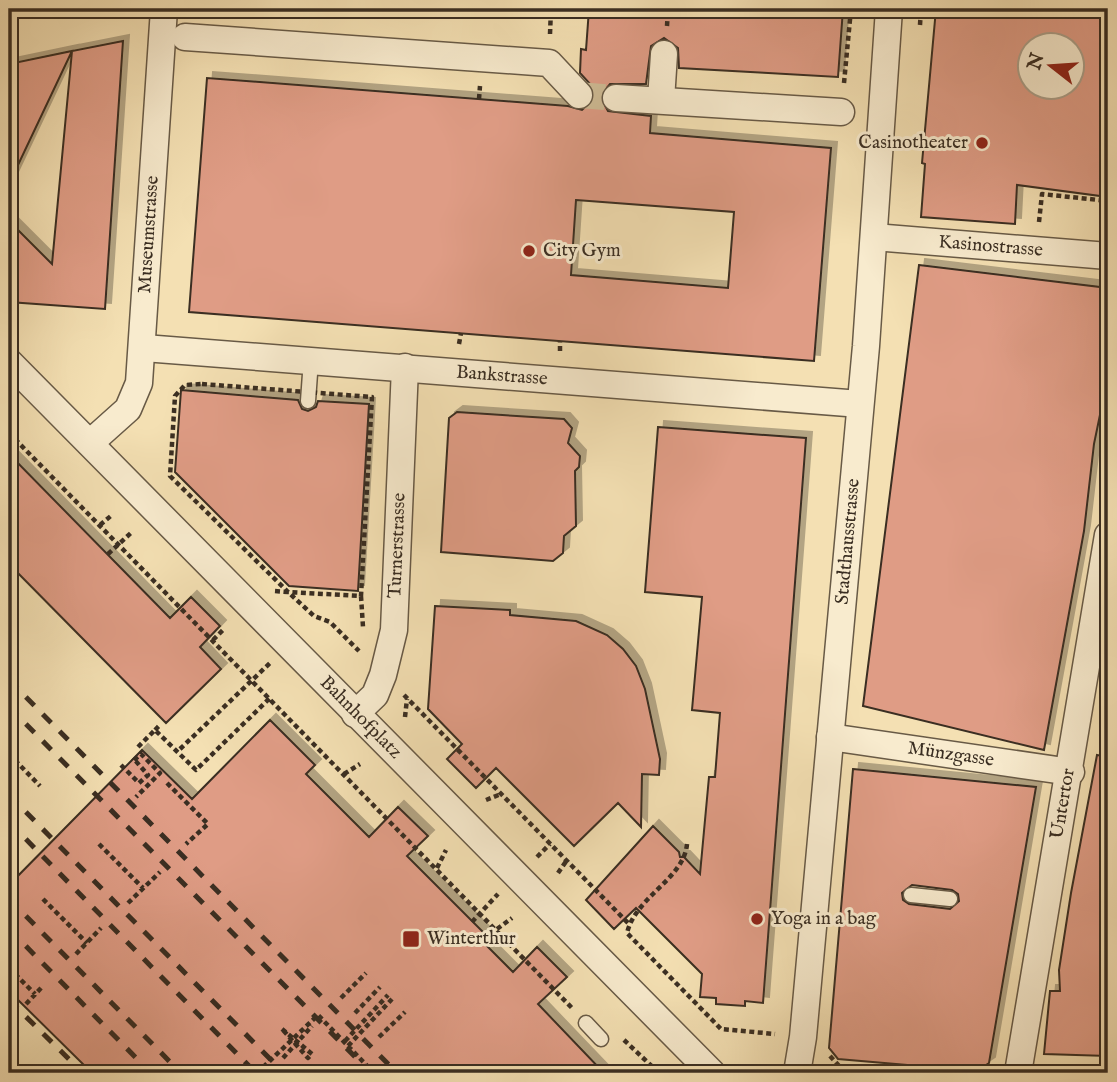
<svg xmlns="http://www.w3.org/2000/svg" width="1117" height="1082" font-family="'IM FELL English',serif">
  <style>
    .building { fill: #df9c85; stroke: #3a2e22; stroke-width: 2; fill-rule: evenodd; filter: url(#shadow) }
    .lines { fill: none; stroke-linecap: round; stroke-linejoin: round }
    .street-tunnel { stroke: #cfbc96; stroke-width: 26; stroke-dasharray: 26 13; stroke-linecap: butt }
    .lane-casing { stroke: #685a46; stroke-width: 17 }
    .street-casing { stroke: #685a46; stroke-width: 29 }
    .path { stroke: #3a2e22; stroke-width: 4.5; stroke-dasharray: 5 3.5; stroke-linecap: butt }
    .lane { stroke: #f8ebce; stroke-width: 14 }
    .street { stroke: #f8ebce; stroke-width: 26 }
    .rail { stroke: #3a2e22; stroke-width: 5; stroke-dasharray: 12 12; stroke-linecap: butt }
    .poi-dot { fill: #8f2418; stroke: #f8ebce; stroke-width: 2.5 }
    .labels { text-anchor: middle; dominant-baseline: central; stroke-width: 6; stroke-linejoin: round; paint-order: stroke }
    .poi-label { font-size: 19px; fill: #3a2e22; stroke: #f8ebce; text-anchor: start }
    .street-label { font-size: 19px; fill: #3a2e22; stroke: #f8ebce }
  </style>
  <defs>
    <filter id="shadow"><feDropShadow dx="6" dy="-6" stdDeviation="0" flood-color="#0004"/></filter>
  </defs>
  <rect width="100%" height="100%" fill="#f4e0b3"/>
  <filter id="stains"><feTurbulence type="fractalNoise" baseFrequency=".00286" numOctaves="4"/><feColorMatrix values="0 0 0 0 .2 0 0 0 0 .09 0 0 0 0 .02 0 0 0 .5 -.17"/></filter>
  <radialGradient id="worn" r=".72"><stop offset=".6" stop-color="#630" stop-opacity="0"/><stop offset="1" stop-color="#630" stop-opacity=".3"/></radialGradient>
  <path class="building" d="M589,9H843L838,77L679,68L678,48L664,38L651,46L646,84H610L600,96L608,111L651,116L650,133L831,148L814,361L189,312L207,78L568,106L582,110L594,99L591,85L580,73L581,49L586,50ZM576,200L734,212L728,288L571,275Z
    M936,9H1108V197L1017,185L1015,224L921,217L925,164L922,163ZM1030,46H1072V88H1030Z
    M123,41L105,309L9,302V221L52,264L72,51Z
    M72,51L9,184V64Z
    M919,265L1108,288V376L1094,444L1084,531L1044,750L863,706Z
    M181,390L298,400L302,409L308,411L316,407L318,401L369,404L358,591L289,586L175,472Z
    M457,412L564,419L572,428L568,443L580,456L579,467L575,471L576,526L564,536L563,553L553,561L441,552L449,418Z
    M658,427L806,438L763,1003L745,1001V1006L716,1004V998L700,997L702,974L636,908L614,929L586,900L653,826L679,852L680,857H684L700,874L709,777H715L720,713L692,710L702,597L645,592Z
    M9,454L170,618L191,597L220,626L200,647L221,669L166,723L9,564Z
    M435,606L510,610V615L576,621L607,635L623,649L636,666L645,689L660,759L659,775L642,774L641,827L618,803L574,846L496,768L476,788L447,759L462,744L428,709Z
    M270,720L315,765L306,774L369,837L398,807L428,836L407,856L484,933L479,938L513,972L537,947L567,977L538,1004L604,1073H92L9,991V885L142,750L192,799Z
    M1097,755L1108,757V1056L1044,1054L1050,991H1060L1059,970L1071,893Z
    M853,769L1036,787L989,1063L977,1071L838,1059L829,1048ZM912,885L952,890L958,894L959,901L950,909L909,904L903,900L902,893Z"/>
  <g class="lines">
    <path class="street-tunnel" d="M579,95L616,98"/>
    <g class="lane-casing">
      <path id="lane" d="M308,401L311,360
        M911,895L950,899
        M586,1023L601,1039"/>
    </g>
    <g class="street-casing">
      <g id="street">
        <path d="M185,37L549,63L579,95"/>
        <path d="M616,98L841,112"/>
        <path d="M661,100L664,54"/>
        <path id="s1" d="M874,237L1108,256"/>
        <path id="s2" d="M144,348L860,404"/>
        <path id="s3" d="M9,362L712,1073"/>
        <path id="s4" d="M90,443L128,409L139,383L164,9"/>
        <path id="s5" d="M355,714L375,695L383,675L394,630L405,367"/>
        <path id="s6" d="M830,737L1071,772"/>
        <path id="s7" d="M797,1073L803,1037L866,346L889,9"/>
        <path id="s8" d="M1018,1073L1108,535"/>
      </g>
    </g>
    <path class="path" d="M920,25L921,9
      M667,26L668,9
      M550,34L551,9
      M844,83L851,9
      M479,99L480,86
      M1039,222L1042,194L1108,201
      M459,344L461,333
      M560,351V341
      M202,384L372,397L361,596L288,592L170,476L175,396L185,385Z
      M9,433L572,1008
      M100,525L112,515
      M108,554L132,532
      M275,591L288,592L314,616L330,622L359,651
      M361,596L363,627
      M213,640L225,628
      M404,695L629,924
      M405,717L407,699
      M155,730L160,725
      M9,731L14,725
      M138,747L155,730L196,770L271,697
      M180,749L270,663
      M9,754L40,786
      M134,760L141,754L160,773L136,797
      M121,765L139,783L148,775L133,758
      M344,774L360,764
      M167,783L208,824L186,844
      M486,800L501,794
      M99,844L143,888
      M687,844C684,879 636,896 627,933L721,1029L775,1034
      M537,857L550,844
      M437,868L446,850
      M558,873L567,860
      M43,899L87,943
      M128,903L160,872
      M472,922L498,894
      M497,929L512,918
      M76,954L101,928
      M9,968L35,994
      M341,998L366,973
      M26,1004L42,987
      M355,1013L380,987
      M282,1029L312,1054L308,1058Z
      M379,1037L405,1012
      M624,1040L659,1073
      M345,1041L388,995
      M348,1046L374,1073
      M830,1056L842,1069L910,1073
      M283,1058L312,1026
      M257,1073L318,1015L348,1046L392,999"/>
    <use href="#lane" class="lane"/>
    <use href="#street" class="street"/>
    <path class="rail" d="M9,680L397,1073
      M9,707L371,1073
      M9,795L284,1073
      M9,822L256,1073
      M9,899L181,1073
      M9,929L151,1073
      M9,1000L83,1073"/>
  </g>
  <g class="poi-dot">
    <circle cx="982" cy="143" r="7"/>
    <circle cx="529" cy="251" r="7"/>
    <circle cx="757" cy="919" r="7"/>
    <rect x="402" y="930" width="18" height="18" rx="3.5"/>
  </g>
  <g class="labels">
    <g class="poi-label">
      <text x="968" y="143" text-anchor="end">Casinotheater</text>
      <text x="543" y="251">City Gym</text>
      <text x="771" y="919">Yoga in a bag</text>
      <text x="427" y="939">Winterthur</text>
    </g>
    <g class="street-label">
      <text stroke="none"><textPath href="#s4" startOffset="228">Museumstrasse</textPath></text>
      <text stroke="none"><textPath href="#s1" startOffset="117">Kasinostrasse</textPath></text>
      <text stroke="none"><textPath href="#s2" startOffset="359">Bankstrasse</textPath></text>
      <text stroke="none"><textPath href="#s7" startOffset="534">Stadthausstrasse</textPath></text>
      <text stroke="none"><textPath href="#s5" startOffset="180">Turnerstrasse</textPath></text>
      <text stroke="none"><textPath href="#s3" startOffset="500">Bahnhofplatz</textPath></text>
      <text stroke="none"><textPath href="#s6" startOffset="122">Münzgasse</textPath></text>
      <text stroke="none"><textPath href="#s8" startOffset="273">Untertor</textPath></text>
    </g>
  </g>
  <rect width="1117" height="1082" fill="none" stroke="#f4e0b3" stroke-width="35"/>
  <rect x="10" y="10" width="1096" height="1061" fill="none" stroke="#3a2e22" stroke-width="3.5"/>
  <rect x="18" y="18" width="1082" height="1047" fill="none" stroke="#3a2e22" stroke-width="2"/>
  <g transform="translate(1051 66) rotate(287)"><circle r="33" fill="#f8ebce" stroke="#ac9f89" stroke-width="2"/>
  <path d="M0-5L12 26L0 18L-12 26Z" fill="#8f2418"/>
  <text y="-10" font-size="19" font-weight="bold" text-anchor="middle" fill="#3a2e22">N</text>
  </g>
  <rect width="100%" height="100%" filter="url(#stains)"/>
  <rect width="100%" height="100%" fill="url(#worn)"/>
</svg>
